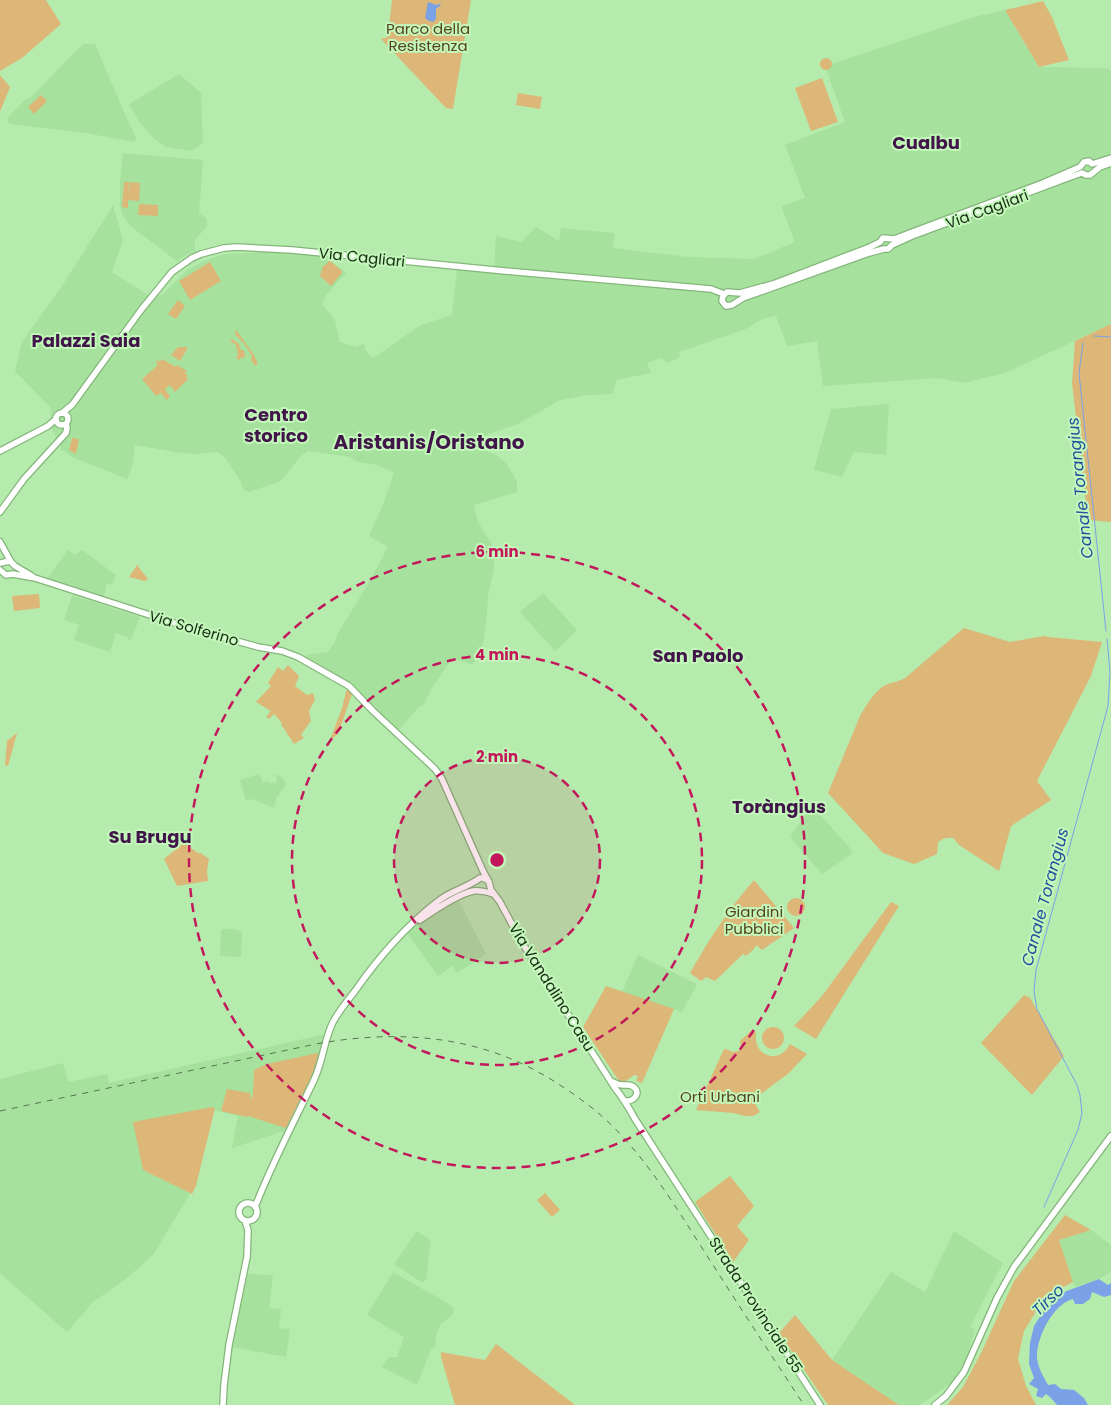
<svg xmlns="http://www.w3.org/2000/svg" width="1111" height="1405" font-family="Poppins,sans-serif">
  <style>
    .built { fill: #a7e19e }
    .green { fill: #dcb777 }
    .water { fill: #7ba2e7 }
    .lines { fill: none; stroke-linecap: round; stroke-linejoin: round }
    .stream { stroke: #7ba2e7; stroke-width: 1 }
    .secondary-casing { stroke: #84b67b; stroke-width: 8 }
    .secondary { stroke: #fff; stroke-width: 5.5 }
    .rail { stroke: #557650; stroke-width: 1; stroke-dasharray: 6 6; stroke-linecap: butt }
    .ring { fill: none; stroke: #c2185b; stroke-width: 2.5; stroke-dasharray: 9 6 }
    .labels { text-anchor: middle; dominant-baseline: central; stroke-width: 4; stroke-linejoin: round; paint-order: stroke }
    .park-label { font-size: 15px; fill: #554321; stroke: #c3f8ba }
    .street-label { font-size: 15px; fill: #182c15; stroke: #c3f8ba }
    .water-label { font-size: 16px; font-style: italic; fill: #224fa0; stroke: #c3f8ba }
    .quarter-label { font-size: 18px; font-weight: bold; fill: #411549; stroke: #c3f8ba }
    .district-label { font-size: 20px; font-weight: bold; fill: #411549; stroke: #c3f8ba }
    .centre { fill: #c2185b; stroke: #c3f8ba; stroke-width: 2.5 }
    .ring-label { font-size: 15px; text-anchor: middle; font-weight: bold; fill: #c2185b; stroke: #c3f8ba; stroke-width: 4; stroke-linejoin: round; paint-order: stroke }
  </style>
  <rect width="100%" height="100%" fill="#b6ebae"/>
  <path class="built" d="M1005,10L1039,67L1105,68L1111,70V324L1005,373L964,383L938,378L823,386L817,341L787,346L776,316L762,319L746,329L679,352L680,357L667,363L662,358L647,363L651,373L616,380L613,394L588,395L560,400L518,424L480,437L465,439L468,445L475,449L484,450L496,455L507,464L517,482V492L474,505L478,522L493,546L494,568L488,596L487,614L484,640L473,665L453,658L433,686L424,704L419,707L395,734L349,686L305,659L306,655L328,652L334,644L338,633L365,589L388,547L369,536L382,507L394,473L377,465L358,462L350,457L307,451L300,457L281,481L249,492L243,489L241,482L226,459L218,452L193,454L175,452L135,445L132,467L127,479L72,457L61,449L50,424L51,408L15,371L22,342L66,280L113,205L123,240L112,272L153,298L163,294L188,269L207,260L225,254L264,252L306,253L326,257L346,273L326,295L322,304L335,320L340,342L356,347L364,344L366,351L373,358L421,325L452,315L457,270L494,272L496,236L521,242L536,227L559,241L561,228L615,233L613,248L688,257L754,259L795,242L781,206L805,198L785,145L845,122L825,66L974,17Z
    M83,44H95L127,119L136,137V140L133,142L86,133L9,124L7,118L26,99H29Z
    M179,74L201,93L203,143L191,151L166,147L154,139L138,120L129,104Z
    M123,153L203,160L199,213L207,219V226L195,240V248L196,251L179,259L178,262L129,225L123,216L120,206V182Z
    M887,404L889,406L886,455L855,452L853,454L842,477L815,470L814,469L831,409Z
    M68,550L75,555L82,550L116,575L112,585L107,583L104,597L47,578Z
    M543,593L577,630L555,651L520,612Z
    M72,595L140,617L131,640L127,639L128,637L116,633L110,652L74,640L79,625L64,620Z
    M259,774L263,783L268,781L269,783H276L277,779L275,775L277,774V776L280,775V777L283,778L286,784L283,790H281L278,797L277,796L274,808L252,799L246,801L240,780Z
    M812,806L851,849L852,854L822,874L790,837Z
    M458,899L486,954L457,973L452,966L438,976L407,933L418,924Z
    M224,929H234L242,932L241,957L220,956L221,930Z
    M638,955L697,984L682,1012L622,992Z
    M326,1034L316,1069L287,1130L232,1148L238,1116L212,1110L196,1184L153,1255L126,1279L93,1302L67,1332L0,1273V1079L63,1063L68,1082L107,1074L109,1083Z
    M1091,1230L1111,1245V1272L1099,1279L1075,1287L1059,1240Z
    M417,1231L431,1241L426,1279L424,1282H421L394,1264Z
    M954,1231L1003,1263L970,1327L975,1330L966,1359L953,1382L920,1405H899L832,1360L891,1272L925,1292Z
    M393,1272L449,1304L454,1309L453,1314L440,1325L436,1336L435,1348L432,1347L417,1385L382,1367L389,1357H397L404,1337L367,1315Z
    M247,1274L273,1275L269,1308L281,1309L279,1328L290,1329L286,1357L232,1347Z"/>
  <path class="green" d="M0,0H46L61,24L22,58L0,71Z
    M392,0H471L453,109L446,108L381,39L388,37Z
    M1043,1L1052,17L1069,60L1039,67L1005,10Z
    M820 64a6 6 0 1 1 12 0a6 6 0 1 1-12 0Z
    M0,75L10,87L0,112Z
    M822,78L838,122L811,131L795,88Z
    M518,93L542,97L540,109L516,105Z
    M41,95L47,101L34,114L28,107Z
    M124,182H129V197L130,182L140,183L139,201L128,200V208L122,207Z
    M139,204L158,205V216L138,215Z
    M329,260L342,271V273L331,286L320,276L323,266L327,264Z
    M210,262L221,281L190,300L179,281Z
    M178,300L185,306L176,319L168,314Z
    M1111,324V522L1088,520L1072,383L1075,341Z
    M236,330L254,355L258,364L254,365L251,359L252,356L245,345L235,334Z
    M232,339L239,344L240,349L244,351L245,357L241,358L239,360L236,358L238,355L236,345L230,341Z
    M178,347H187V349L180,361L171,355Z
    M162,359L176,367L177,365L187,371L185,373L188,376H186L188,379L175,392L170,385L165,389L170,397L166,400L161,393L156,396L142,379L158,365L156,362L158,360L160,362Z
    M72,438L79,439L76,454L69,450Z
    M137,565L148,579L145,581L129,577Z
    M39,594L40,608L14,611L12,596Z
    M964,628L1010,642L1044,636L1048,637L1102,642L1091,676L1037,781L1051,800L1011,826L999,871L959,845L953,838C947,837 943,838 938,842L937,854L914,864L883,853L828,793L860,716C865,707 876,689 886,685C892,682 898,682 905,678Z
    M288,665L299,676L295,686L307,695L313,693L315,700L309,711L311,721L301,735L304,738L294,744L281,724L282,723L274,714L269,719L266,717L271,711L256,702L271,686L268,683L278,667L283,671Z
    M347,688L352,694L338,734L330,740L342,708Z
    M17,733L8,766L5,765L7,741Z
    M184,843L198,853H201L209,859L207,870L208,881L177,886L164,859Z
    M754,880L794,928L762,950L756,945L755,948L746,956L743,954L715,981L706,977L701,981L690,973C709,939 729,909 754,880Z
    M787 907a9 9 0 1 1 18 0a9 9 0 1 1-18 0Z
    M891,902L899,906L816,1039L794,1026L822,996Z
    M606,986L674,1009L642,1083L636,1081L638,1076L634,1075L626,1081H619L583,1027Z
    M1024,995L1030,998L1064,1056L1032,1095L981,1043Z
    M762 1038a11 11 0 1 1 22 0a11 11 0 1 1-22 0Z
    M752,1030L756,1033C753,1057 779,1065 790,1044L807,1054L789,1073L753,1100L760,1112L753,1116H745L733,1113L696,1110L724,1049L729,1050L732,1052L738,1051L741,1048L740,1041Z
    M318,1053V1065L286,1128L248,1116L247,1117L221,1111L227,1089L250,1093L251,1100L253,1094L254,1070L267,1064Z
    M212,1107L215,1108L196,1186L192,1194L143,1170L133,1122Z
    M730,1176L754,1206L737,1226L749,1240L733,1262L695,1202Z
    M545,1193L560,1210L552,1217L537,1200Z
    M1065,1215L1091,1230L1059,1240L1073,1282L1045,1297L1024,1331L1018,1359L1026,1386L1036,1405H947L963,1387L981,1353L1014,1281Z
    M795,1315L832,1360L899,1405H828L779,1333Z
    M496,1344L575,1405H455L441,1357V1352L485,1360Z"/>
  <path class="water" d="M428,2L436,5L440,4L441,5L436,9V19L433,22L429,21L425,18Z
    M1099,1279L1108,1285L1111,1283V1295L1104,1297L1092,1292L1090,1299L1083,1304H1075L1073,1299C1053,1304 1037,1337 1037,1356C1037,1366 1043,1376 1048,1385L1055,1384L1061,1389L1074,1390L1084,1398L1088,1405H1057L1050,1397L1046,1394L1042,1398L1036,1396L1038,1389L1029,1384L1034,1378L1029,1364L1030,1343L1034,1326L1043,1312L1064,1292Z"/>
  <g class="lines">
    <path class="stream" d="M1094,336L1111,337
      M1083,343L1079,373L1106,631
      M1044,1207L1078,1130L1082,1113L1080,1095L1077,1085L1037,1009L1034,991L1036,970L1108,706L1110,672L1107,639"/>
    <g class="secondary-casing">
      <path id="secondary" d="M1111,158L1092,164L1089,161L1084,162L1080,167L1043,183L894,239L883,238L880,242L870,247L773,284L740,293L727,292L723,296L722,301L726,306L732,305L743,298L869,253L884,249H888L892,245L912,236L1073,176L1082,173L1086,175H1090L1100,167L1111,163
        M56 419a6 6 0 1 1 12 0a6 6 0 1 1-12 0Z
        M62,413L72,405L141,310L172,272L192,258L201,254L224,248L236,247L292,250L505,271L711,289L724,294
        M0,451L48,426L56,419
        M0,512L24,479L66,433L67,427L66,424
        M0,542L11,562
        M0,563L10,561L15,566L32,576
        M0,570L6,575L13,574L35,578L190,628L258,647L282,651L298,657L349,686L373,711L435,769L442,779L483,871L489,882L491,890L500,902L521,941L615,1088C623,1098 629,1108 635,1119L820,1405
        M420,920C433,911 459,894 473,891C478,890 488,892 493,894
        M613,1082C623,1088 626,1083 632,1086C642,1091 635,1102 625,1101
        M239 1212a9 9 0 1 1 18 0a9 9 0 1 1-18 0Z
        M255,1207C272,1163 294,1122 314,1080C323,1061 324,1040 333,1022C339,1011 347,1001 355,991C378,958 405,927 437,902C449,891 467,888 480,878H483L487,880
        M223,1405L224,1385L229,1345L247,1257L248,1230L245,1221
        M935,1405L946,1396L964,1372L997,1298L1014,1267L1111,1136"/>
    </g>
    <use href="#secondary" class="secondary"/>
    <path class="rail" d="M0,1111L316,1044C392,1030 471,1034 540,1073C548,1077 555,1082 563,1087C584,1101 604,1116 621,1135C656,1172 685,1222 713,1265C743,1312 773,1358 804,1405"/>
  </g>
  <circle cx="497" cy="860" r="103" fill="#c2185b" fill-opacity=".12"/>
  <g class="ring">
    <circle cx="497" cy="860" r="103"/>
    <circle cx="497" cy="860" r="205"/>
    <circle cx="497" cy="860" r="308"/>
  </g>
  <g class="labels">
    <g class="park-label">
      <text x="428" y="28">Parco della<tspan x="428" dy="17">Resistenza</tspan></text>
      <text x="754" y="911">Giardini<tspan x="754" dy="17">Pubblici</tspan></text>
      <text x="720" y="1096">Orti Urbani</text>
    </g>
    <g class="street-label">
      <text transform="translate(987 209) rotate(-20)">Via Cagliari</text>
      <text transform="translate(362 257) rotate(6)">Via Cagliari</text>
      <text transform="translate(194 628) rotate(16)">Via Solferino</text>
      <text transform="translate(552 987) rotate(58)">Via Vandalino Casu</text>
      <text transform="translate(756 1305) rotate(57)">Strada Provinciale 55</text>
    </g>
    <g class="water-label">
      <text transform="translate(1080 488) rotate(-96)">Canale Torangius</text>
      <text transform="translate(1045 897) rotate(-75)">Canale Torangius</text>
      <text transform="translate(1048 1300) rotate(-44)">Tirso</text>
    </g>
    <g class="quarter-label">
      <text x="926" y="142">Cualbu</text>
      <text x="86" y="340">Palazzi Saia</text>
      <text x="276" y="414">Centro<tspan x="276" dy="21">storico</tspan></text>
      <text x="698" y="655">San Paolo</text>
      <text x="779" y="806">Toràngius</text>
      <text x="150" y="836">Su Brugu</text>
    </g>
    <g class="district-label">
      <text x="429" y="442">Aristanis/Oristano</text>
    </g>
  </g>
  <circle cx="497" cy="860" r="8" class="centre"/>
  <g class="ring-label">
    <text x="497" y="557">6 min</text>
    <text x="497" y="660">4 min</text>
    <text x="497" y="762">2 min</text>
  </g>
</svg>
